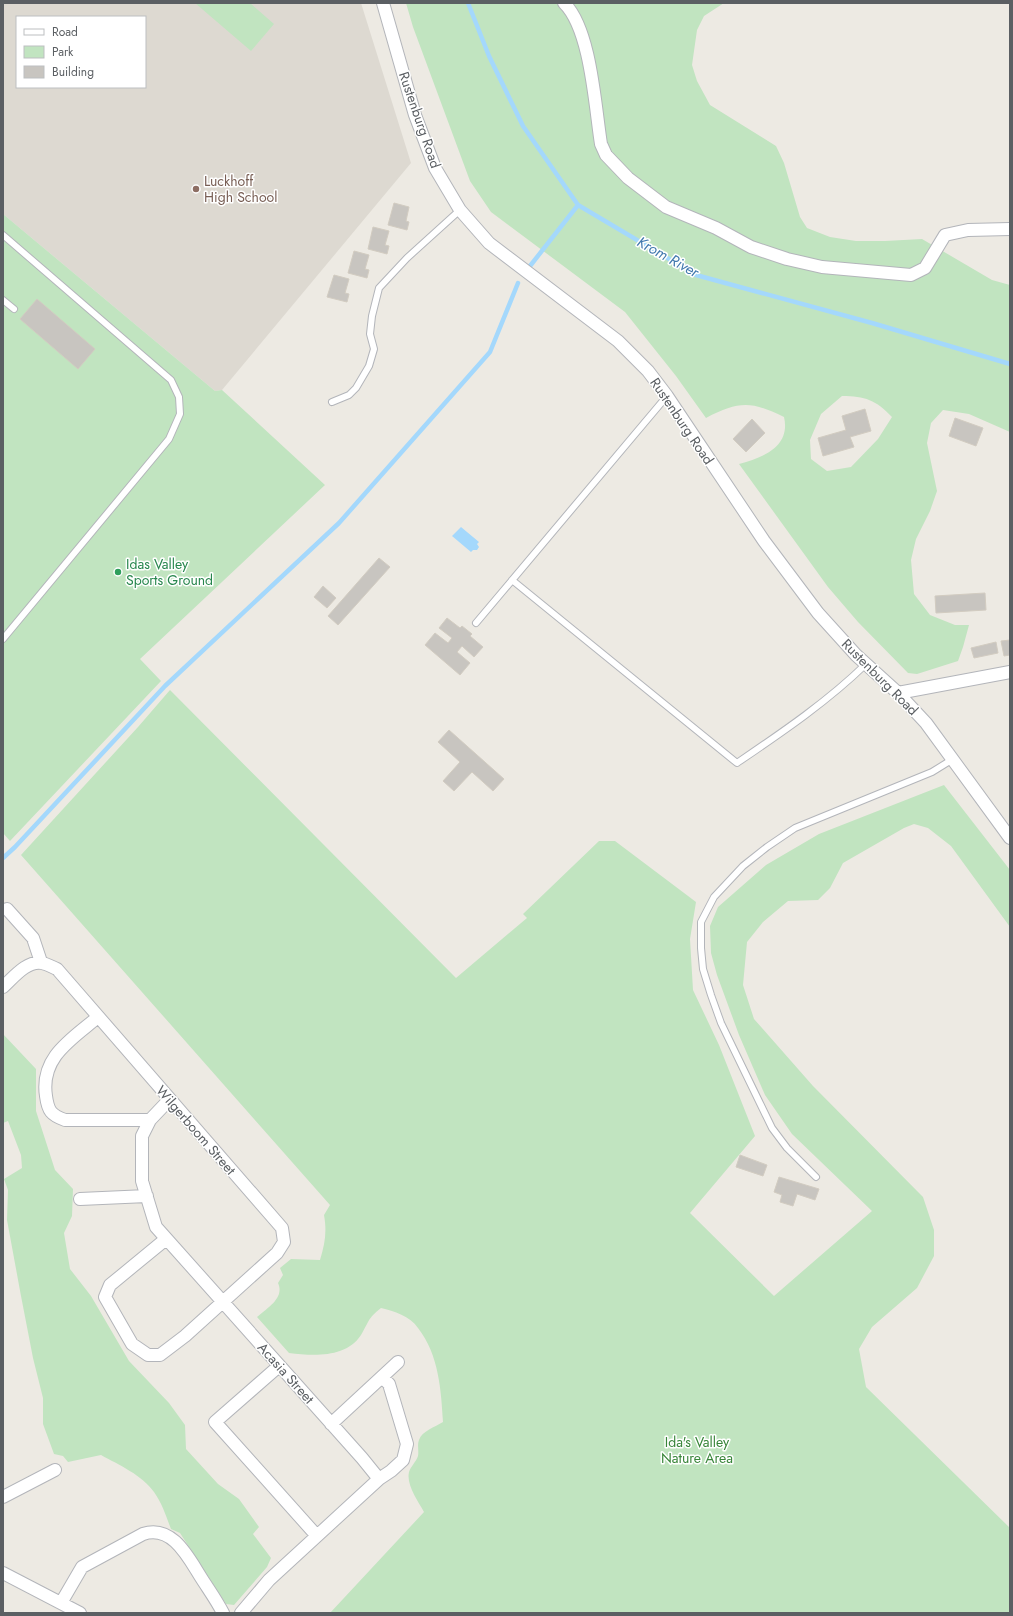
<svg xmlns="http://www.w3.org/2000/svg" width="1013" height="1616" font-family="Jost,sans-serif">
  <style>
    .education { fill: #ddd9d1; fill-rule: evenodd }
    .green { fill: #c1e4c0; fill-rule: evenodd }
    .water { fill: #a4d8fc }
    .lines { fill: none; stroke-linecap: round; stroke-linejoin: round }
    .stream { stroke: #a4d8fc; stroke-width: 4.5 }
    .building { fill: #c8c5c0; stroke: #d2ccc1 }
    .service-casing { stroke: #b3b5ba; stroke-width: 8 }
    .minor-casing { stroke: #b3b5ba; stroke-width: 14 }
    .service { stroke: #fff; stroke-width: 6 }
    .minor { stroke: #fff; stroke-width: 12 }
    .education-dot { fill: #8d6e63; stroke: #fff; stroke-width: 1.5 }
    .leisure-dot { fill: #2e9e5b; stroke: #fff; stroke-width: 1.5 }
    .labels { text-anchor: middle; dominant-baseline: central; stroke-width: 3; stroke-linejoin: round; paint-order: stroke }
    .street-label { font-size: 14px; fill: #5b5f63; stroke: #fff }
    .education-label { font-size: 14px; fill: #785e54; stroke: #fff; text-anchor: start }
    .leisure-label { font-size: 14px; fill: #27864d; stroke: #fff; text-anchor: start }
    .park-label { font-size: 14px; fill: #388539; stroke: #fff }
    .water-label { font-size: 15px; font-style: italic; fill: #4279ae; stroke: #fff }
  </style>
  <rect width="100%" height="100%" fill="#edeae3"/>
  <path class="education" d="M3,3H361L411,163L222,390L215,391L3,214ZM17,17H145V87H17Z"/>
  <path class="green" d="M195,3H250L274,24L251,51Z
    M406,3H724L704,16L697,30L692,65L697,81L710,105L776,146L784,163L800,217L807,228L830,237L856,241H885L922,239L992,280L1010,285V432L969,414L943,410L931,423L927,443L937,491L930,511L916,539L911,560L914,594L930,615L955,625H969L963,647L958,661L917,674L908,673L858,622L828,587L739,464C762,458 791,447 784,417C751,401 739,401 706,418L676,376L625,312L491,212L470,181L413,27ZM842,396C865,396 876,400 892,417L878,439L851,467L827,471L811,459L810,440L821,414Z
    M3,214L215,391L222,390L325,485L140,659L161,681L10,841L3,833Z
    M170,690L456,978L527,918L523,914L599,841H615L696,902L690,939L693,990L719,1045L755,1136L690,1213L774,1296L872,1211L792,1134L765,1095L739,1035L717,975L711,953L710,926L718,907L766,865L819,834L944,785L1010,870V927L951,846L928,828L914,824L904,828L843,863L830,888L818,900L788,901L763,922L747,942L743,985L754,1019L813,1086L923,1197L934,1230V1256L917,1288L872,1327L859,1349L866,1387L1010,1528V1613H330L424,1512C418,1501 406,1485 409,1472C411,1466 416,1462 418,1456C419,1451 417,1445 419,1440C422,1431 435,1427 443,1422C441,1390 439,1355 418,1328C410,1316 394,1311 381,1308C367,1319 369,1322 361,1335C346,1358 314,1356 289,1353L257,1317C267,1308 285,1298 278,1283L283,1275L280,1268L291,1259L320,1260C325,1244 327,1232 324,1215L330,1205L21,855L138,727Z
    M3,1034L36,1069V1111L55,1170L73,1189L72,1216L64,1233L70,1269L91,1296L129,1361L169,1403L185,1425L186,1449L218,1484L239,1499L259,1527L253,1534L271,1558L267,1567L234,1605L226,1604L180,1533L171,1529C166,1516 162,1503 154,1492C142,1475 119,1465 101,1455L68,1462L63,1456L54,1454L43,1424V1398L33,1358L21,1296L7,1220L8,1190L4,1179L22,1168L21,1155L8,1121L3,1123Z"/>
  <path class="water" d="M461,527L479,542L477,544L479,547L477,550H473L471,552L452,536Z"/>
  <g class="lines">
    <path class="stream" d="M468,3L489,56L523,126L578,205L696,275L872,323L1010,364
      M530,266L578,205
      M3,858L15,847L165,686L339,523L490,352L518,283"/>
  </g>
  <path class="building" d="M394,203L409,207L406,221L409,222L407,230L388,225Z
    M373,227L389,231L385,245L389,246L387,254L368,249Z
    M354,251L369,255L365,269L369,270L367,278L348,273Z
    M334,275L349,279L345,293L349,294L347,302L327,297Z
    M37,299L95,349L78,369L20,319Z
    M865,409L871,431L850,437L854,447L823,456L818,438L846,430L842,416Z
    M955,418L983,428L976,446L949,436Z
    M752,419L765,433L746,452L733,439Z
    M379,558L390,567L338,625L328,616Z
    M323,586L336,598L327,608L314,597Z
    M985,593L986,610L936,613L935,596Z
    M447,618L460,628L462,626L472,634L470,636L483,647L474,657L462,646L457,652L470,663L460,675L425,645L435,633L448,643L452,638L439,628Z
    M1010,640V655L1004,656L1001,641Z
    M996,642L998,653L974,658L971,648Z
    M449,730L504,779L493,791L472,772L454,791L443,781L460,762L438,742Z
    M740,1155L767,1165L763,1176L736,1167Z
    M779,1177L819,1189L815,1200L797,1194L793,1206L780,1202L782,1195L774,1192Z"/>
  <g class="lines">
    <g class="service-casing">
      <path id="service" d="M3,235L171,380L179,397L180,414L169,439L3,639
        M3,300L14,309
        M332,402L349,395L356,388L369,366L374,349L370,334L372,316L379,288L407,258L460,210
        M512,580L737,763C781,733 827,702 866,664
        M476,623L667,396
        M816,1177L787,1148L772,1128L721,1023L711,995L703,969L701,948V922L714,897L743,866L767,847L795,828L932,772L953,759"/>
    </g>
    <g class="minor-casing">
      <path id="minor" d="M383,3L415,115L435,168L460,210L489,243L618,341L648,371L667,396L764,541L818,613L856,655L898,693L926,723L1010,838
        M564,3C591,29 595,107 601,144L606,155L628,178L666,207L716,228L751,247L787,259L822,267L911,275L925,268L945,235L968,230L1010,229
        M898,693L1010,672
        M7,909L33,938L41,962
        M3,987C13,978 27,960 42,963C47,964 52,967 57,969L282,1228L284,1242L277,1253L185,1336L160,1355H148L132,1344L105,1297L110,1285L166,1239
        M98,1017C72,1039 40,1057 46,1096C48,1111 51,1115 65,1120H150
        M169,1100L150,1120L142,1136V1181L156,1227L362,1458L379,1479L269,1580L241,1613
        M80,1199L147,1196
        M279,1366L215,1422L317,1536
        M331,1424L398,1362
        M379,1479L391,1471L403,1460L407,1444L389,1384L382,1377
        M3,1497L55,1470
        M3,1573L80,1613
        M61,1603L82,1567L143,1534C173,1524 189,1559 202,1579C209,1590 217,1601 223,1613"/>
    </g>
    <use href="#service" class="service"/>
    <use href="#minor" class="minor"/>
  </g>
  <circle class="education-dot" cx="196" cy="189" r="4"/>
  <circle class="leisure-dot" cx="118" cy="572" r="4"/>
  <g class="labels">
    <g class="street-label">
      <text transform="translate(420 120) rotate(71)">Rustenburg Road</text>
      <text transform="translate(682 421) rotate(56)">Rustenburg Road</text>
      <text transform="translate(880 677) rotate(45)">Rustenburg Road</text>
      <text transform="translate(196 1130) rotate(49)">Wilgerboom Street</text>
      <text transform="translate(286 1373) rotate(48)">Acasia Street</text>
    </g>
    <g class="education-label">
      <text x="204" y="181">Luckhoff<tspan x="204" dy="16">High School</tspan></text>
    </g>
    <g class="leisure-label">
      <text x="126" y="564">Idas Valley<tspan x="126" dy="16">Sports Ground</tspan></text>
    </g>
    <g class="park-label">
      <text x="697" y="1442">Ida's Valley<tspan x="697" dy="16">Nature Area</tspan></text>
    </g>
    <g class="water-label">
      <text transform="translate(668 257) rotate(29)">Krom River</text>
    </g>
  </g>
  <rect width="1013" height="1616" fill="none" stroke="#5b5f63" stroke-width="8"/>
  <rect x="16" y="16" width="130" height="72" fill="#ffffff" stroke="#bdbfc1"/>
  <rect x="24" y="29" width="20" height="6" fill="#ffffff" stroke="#bdbfc1"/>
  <text x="52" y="36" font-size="12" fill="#5b5f63">Road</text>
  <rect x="24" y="46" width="20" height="12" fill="#c1e4c0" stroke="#bdbfc1"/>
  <text x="52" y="56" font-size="12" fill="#5b5f63">Park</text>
  <rect x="24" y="66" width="20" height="12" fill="#c8c5c0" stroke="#bdbfc1"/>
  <text x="52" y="76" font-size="12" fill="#5b5f63">Building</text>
</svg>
